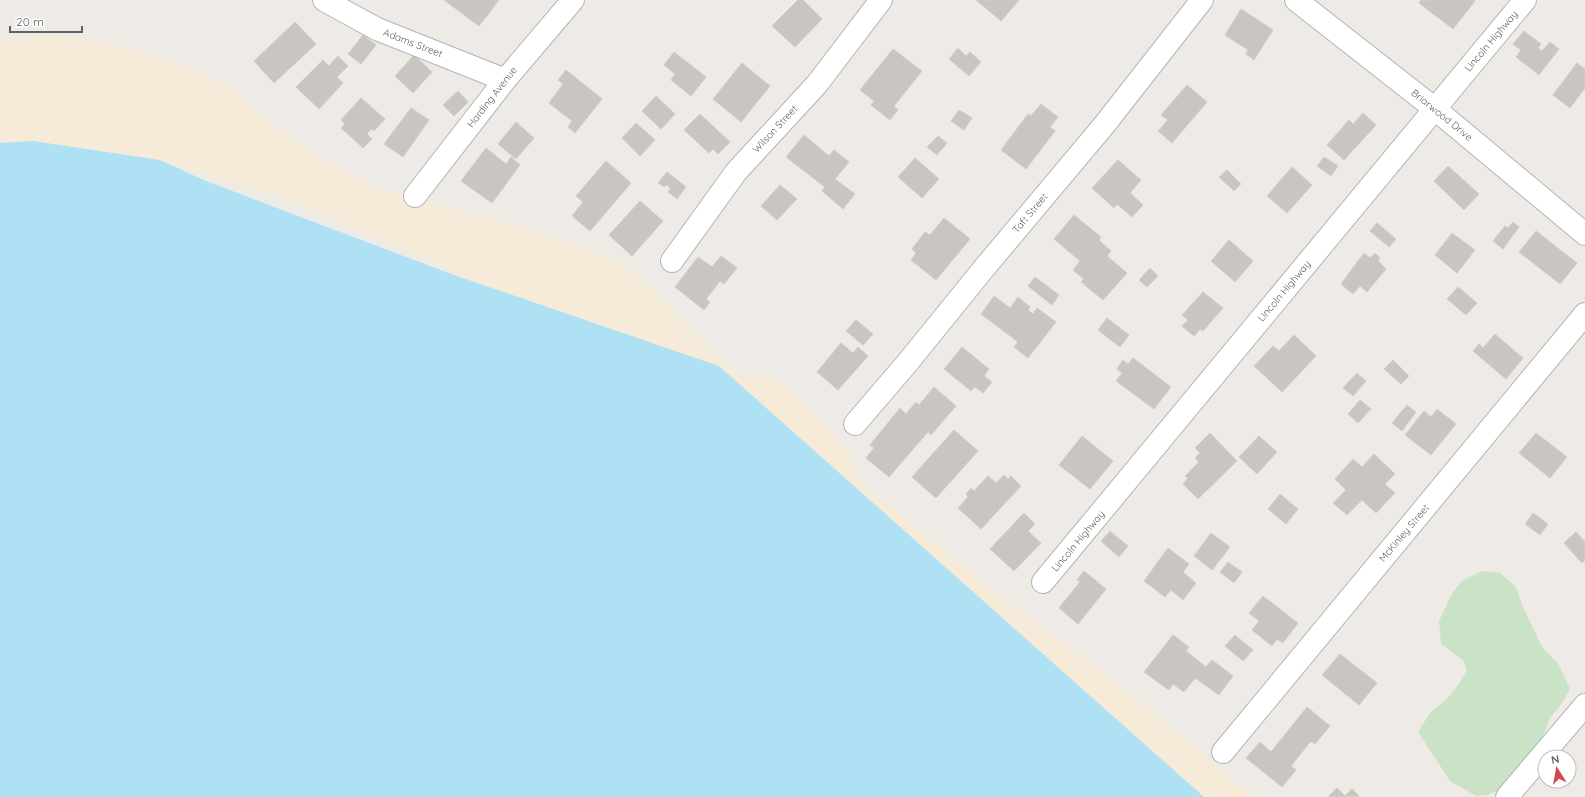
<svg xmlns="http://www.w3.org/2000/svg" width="1585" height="797" font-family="Quicksand,sans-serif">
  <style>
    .green { fill: #cae2c6 }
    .sand { fill: #f6ebd9 }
    .water { fill: #afe1f5 }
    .building { fill: #c9c6c2; stroke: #d2ccc5 }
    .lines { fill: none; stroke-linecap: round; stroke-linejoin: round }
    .minor-casing { stroke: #b1b4b6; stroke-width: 24 }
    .minor { stroke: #fff; stroke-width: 22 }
    .labels { text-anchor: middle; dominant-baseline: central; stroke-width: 3; stroke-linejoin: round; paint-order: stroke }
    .street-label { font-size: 10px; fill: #5e6264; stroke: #fff }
  </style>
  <rect width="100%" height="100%" fill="#eeebe6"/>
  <path class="green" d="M1483,571L1500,573L1516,587L1523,607L1542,647L1559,665L1570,689L1562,703L1550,718L1537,752L1513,782L1488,795L1476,796L1450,781L1418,732L1430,713L1448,698L1460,682L1467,670L1463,660L1441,644L1439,621L1453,592L1463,580Z"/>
  <path class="sand" d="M55,35L104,42L158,57L199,72L236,92L270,122L308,151L377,188L521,227L584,248L621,263L655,291L716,354L740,375L772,376L798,399L822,422L849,453L865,486L1013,606L1040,624L1118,684L1203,753L1253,797H1154L517,301L410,252L279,197L161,160L33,141L0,143V44L4,40Z"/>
  <path class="water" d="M33,141L160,160L206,181L451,274L719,366L1204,797H0V143Z"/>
  <path class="building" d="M444,0H499L479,26Z
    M798,0H803L822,19L795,47L772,26Z
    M976,0H1019L1001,21Z
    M1421,0H1474L1475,1L1453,29L1419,3Z
    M1241,9L1273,30L1254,60L1246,54L1248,50L1225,35Z
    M295,22L316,44L274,83L254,61Z
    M1524,31L1541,44L1538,48L1542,51L1550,42L1559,49L1539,75L1516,57L1521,50L1513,44Z
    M363,35L376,45L361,64L348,54Z
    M958,48L966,56L970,52L981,62L969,76L949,59Z
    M893,49L922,71L894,106L898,110L890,120L871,105L874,101L860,90Z
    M674,52L706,77L691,96L671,80L675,74L664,65Z
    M414,55L432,72L413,93L395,76Z
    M338,56L348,66L337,77L343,83L319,109L296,87L323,60L329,66Z
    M742,63L770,86L741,122L713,99Z
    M1577,63L1585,69V88L1570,108L1553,95Z
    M566,70L602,99L575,133L568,127L572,121L549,103L563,84L558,80Z
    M1187,85L1207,102L1172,143L1158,131L1168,120L1161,115Z
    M458,91L468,102L454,116L443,105Z
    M656,96L675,114L661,129L642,111Z
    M361,98L385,119L374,131L371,129L367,134L372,139L363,148L341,128L345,124L341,120Z
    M1041,104L1058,117L1050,127L1055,131L1026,169L1001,150L1028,114L1031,116Z
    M411,108L429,120L403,157L384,144Z
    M959,110L972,118L964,130L951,121Z
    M1363,113L1376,125L1344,160L1327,145L1349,120L1353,124Z
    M700,114L730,142L718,154L713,149L709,153L684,130Z
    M516,122L534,138L516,159L498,144Z
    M636,123L655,140L640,156L622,138Z
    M804,135L829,156L834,150L849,162L835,179L855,194L843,209L822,191L825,187L786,157Z
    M938,136L947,143L937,155L927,147Z
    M486,148L506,164L511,157L520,165L492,203L461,181Z
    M1324,157L1338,166L1331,176L1317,166Z
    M915,158L939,179L922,198L898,177Z
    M1118,160L1141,180L1130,193L1143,205L1132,217L1117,204L1114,208L1092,188Z
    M606,161L631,183L590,231L572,216L583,202L576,196Z
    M1448,166L1479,194L1464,210L1434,181Z
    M1292,167L1312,185L1287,213L1267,196Z
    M1227,170L1241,184L1234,191L1219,177Z
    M667,172L686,187L677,199L668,192L671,188L666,185L664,187L658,183Z
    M780,185L797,199L777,220L761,206Z
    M640,201L663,221L632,256L609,235Z
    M1074,215L1101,237L1099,240L1111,251L1107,256L1127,273L1103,300L1081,282L1084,279L1073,270L1080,261L1054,239Z
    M944,218L970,239L936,280L911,260L916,253L912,249L925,232L930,235Z
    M1513,222L1519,227L1503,249L1493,241L1505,226L1508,228Z
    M1377,223L1396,239L1389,247L1370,231Z
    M1536,231L1577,263L1560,284L1519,252Z
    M1452,233L1475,250L1457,273L1435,255Z
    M1229,240L1253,261L1235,282L1211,261Z
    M1364,253L1370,258L1375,253L1380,258L1378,261L1386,269L1367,292L1360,286L1353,294L1341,284Z
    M721,256L737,268L724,284L720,281L706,299L710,302L704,310L675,287L698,257L712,267Z
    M1150,268L1158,276L1147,287L1139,280Z
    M1035,277L1059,295L1052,305L1028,286Z
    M1458,287L1477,303L1466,315L1447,299Z
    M1203,292L1223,308L1203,331L1200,329L1194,336L1182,326L1188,320L1182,315Z
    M994,296L1010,308L1018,297L1030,307L1028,310L1033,314L1037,308L1056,322L1028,358L1014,347L1018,342L981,314Z
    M1107,318L1129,335L1120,347L1098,330Z
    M856,320L873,334L863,345L846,331Z
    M1495,334L1523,358L1506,379L1473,351L1479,344L1483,348Z
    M1294,335L1316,356L1282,392L1254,366L1273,346L1279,351Z
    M841,343L853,353L858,347L868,356L838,390L817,372Z
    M962,347L989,369L984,376L992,382L983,393L975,387L971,391L944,369Z
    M1133,358L1171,387L1154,409L1116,381L1122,373L1117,369L1123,360L1128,364Z
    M1393,360L1409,376L1401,384L1384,369Z
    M1357,373L1366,381L1353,396L1343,388Z
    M934,387L956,406L931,435L928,432L889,477L866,458L874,448L870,445L900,408L906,414L916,402L919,405Z
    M1360,400L1371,409L1358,423L1348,414Z
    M1407,405L1416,412L1402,431L1392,423Z
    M1437,409L1456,424L1431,455L1405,435L1424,411L1431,417Z
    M954,430L978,451L936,498L912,477Z
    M1210,433L1237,461L1198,499L1183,484L1188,478L1185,476L1199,462L1195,458L1200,453L1195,448Z
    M1536,433L1567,457L1550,478L1519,453Z
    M1082,436L1113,461L1090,489L1059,465Z
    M1259,436L1277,452L1257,474L1239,457Z
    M1374,454L1395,474L1385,484L1395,493L1376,513L1362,500L1347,515L1333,503L1346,490L1335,479L1353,459L1362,467Z
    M1004,475L1008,479L1011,476L1021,486L981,529L958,508L968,497L966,494L971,488L974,491L988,476L996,483Z
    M1280,494L1298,509L1286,524L1268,509Z
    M1024,513L1035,524L1028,531L1041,543L1014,571L990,549Z
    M1533,513L1548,524L1540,535L1525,524Z
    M1110,531L1128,546L1119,557L1101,541Z
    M1576,532L1585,542V560L1582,563L1564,543Z
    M1211,533L1230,547L1212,570L1194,556Z
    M1168,548L1189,564L1183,572L1196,583L1183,600L1171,590L1165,597L1144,581Z
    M1228,562L1242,572L1234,583L1220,572Z
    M1084,571L1106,589L1078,624L1059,608L1080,582L1077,580Z
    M1263,596L1298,623L1283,643L1277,639L1272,646L1252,630L1259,621L1249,613Z
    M1173,635L1189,647L1186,651L1206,667L1212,660L1233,676L1219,695L1195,678L1184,692L1173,684L1169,690L1144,672Z
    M1235,635L1253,650L1243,661L1225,646Z
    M1340,654L1377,683L1359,705L1322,675Z
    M1307,707L1330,726L1315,744L1311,741L1291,766L1296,770L1282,787L1246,758L1260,742L1271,752Z
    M1337,788L1345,796L1352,789L1359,796L1328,797Z"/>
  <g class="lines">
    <g class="minor-casing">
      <path id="minor" d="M324,0L377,29L505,80
        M1296,0L1435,109L1585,234
        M415,196L505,80L573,0
        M672,261L736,172L817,84L881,0
        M855,424L908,362L985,267L1105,124L1202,0
        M1043,582L1525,0
        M1223,752L1585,314
        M1507,797L1585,705"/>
    </g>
    <use href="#minor" class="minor"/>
  </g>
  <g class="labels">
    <g class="street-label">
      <text transform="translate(1491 41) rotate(-50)">Lincoln Highway</text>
      <text transform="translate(413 43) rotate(21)">Adams Street</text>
      <text transform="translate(492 97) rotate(-52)">Harding Avenue</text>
      <text transform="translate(1442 115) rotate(39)">Briarwood Drive</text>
      <text transform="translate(775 129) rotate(-47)">Wilson Street</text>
      <text transform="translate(1030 213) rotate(-50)">Taft Street</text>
      <text transform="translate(1284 291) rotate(-50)">Lincoln Highway</text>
      <text transform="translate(1404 533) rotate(-50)">McKinley Street</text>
      <text transform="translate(1078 541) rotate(-50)">Lincoln Highway</text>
    </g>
  </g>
  <g transform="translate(1557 769) rotate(349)"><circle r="19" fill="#ffffff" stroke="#bfc0c1"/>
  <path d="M0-3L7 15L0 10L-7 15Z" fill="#d44650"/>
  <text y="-6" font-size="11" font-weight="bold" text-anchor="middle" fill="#5e6264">N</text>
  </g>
  <path d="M10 26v6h72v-6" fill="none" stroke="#5e6264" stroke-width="2"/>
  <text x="16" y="26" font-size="12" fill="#5e6264" stroke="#ffffff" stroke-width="3" paint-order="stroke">20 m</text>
</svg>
